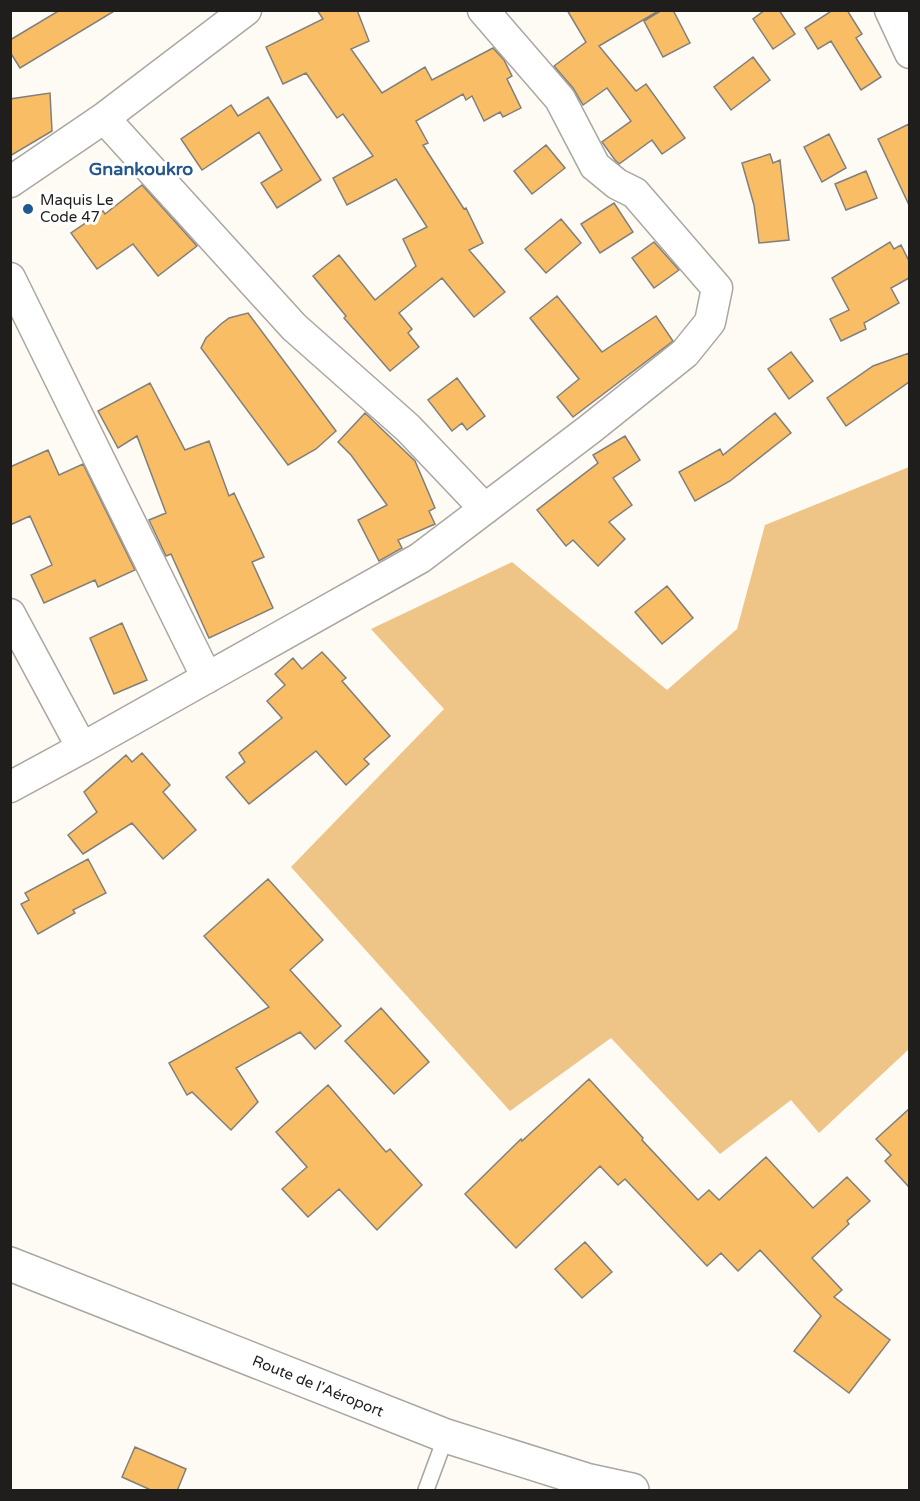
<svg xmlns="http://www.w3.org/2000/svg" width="920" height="1501" font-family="'Varela Round',sans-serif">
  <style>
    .green { fill: #eec487 }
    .building { fill: #f9be65; stroke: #827f7a; stroke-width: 1.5 }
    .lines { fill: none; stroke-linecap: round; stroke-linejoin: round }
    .service-casing { stroke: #aaa6a2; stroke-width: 18 }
    .minor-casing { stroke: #aaa6a2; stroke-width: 33 }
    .secondary-casing { stroke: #aaa6a2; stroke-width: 36 }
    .service { stroke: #fff; stroke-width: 15 }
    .minor { stroke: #fff; stroke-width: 30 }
    .secondary { stroke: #fff; stroke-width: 33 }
    .poi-dot { fill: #205890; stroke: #fff; stroke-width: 2 }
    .labels { text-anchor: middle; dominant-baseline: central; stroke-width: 6; stroke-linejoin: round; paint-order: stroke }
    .poi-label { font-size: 15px; fill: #1f1e1c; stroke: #fff; text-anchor: start }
    .street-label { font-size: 15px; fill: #1f1e1c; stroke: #fff }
    .quarter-label { font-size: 18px; font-weight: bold; fill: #25578b; stroke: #fff }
  </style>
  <rect width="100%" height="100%" fill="#fefbf5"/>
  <path class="green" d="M909,467V1049L819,1133L791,1100L720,1154L611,1038L510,1111L291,867L444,709L371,629L512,562L667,690L737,629L765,525Z"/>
  <path class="building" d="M60,10H116L20,68L10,52V40Z
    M317,10H357L369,41L351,49L382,93L425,67L432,80L493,48L504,60L512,76L507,79L521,108L503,117L500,112L484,121L472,96L466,100L463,94L416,121L428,143L423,145L464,209L466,208L483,243L469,250L505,292L474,317L442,278L399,313L412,329L408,333L419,347L390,371L344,318L346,316L313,276L339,255L375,300L416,266L403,239L427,227L396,179L347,205L333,178L373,156L343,114L337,118L306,73L283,84L266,47L323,19Z
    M567,10H660L599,46L636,91L646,84L685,138L662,154L652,140L619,164L615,160L602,142L631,121L607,88L583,105L573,88L554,66L586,42Z
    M662,10H673L690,43L663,57L644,21Z
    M765,10H779L795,34L773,49L753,19Z
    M833,10H847L862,34L856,38L881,77L861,90L831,41L818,49L805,28Z
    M753,57L770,80L731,110L714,87Z
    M50,93L52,131L10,156V99Z
    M268,97L321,180L277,208L261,183L282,170L259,132L202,170L181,139L231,105L238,116Z
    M909,124V205L878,139Z
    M829,134L846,168L822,182L804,147Z
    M546,145L565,168L532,194L514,171Z
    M770,154L773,163L780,160L789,240L759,243L754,205L742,163Z
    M866,171L877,198L846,210L835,184Z
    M142,185L197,246L158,276L133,244L97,269L71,233L103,211L105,214Z
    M614,203L633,232L600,253L581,224Z
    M561,219L581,243L546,273L525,249Z
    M654,242L679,270L654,288L632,258Z
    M890,242L894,249L901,245L909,261V278L891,288L899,303L864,323L866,329L841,341L830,319L849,310L832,278Z
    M557,296L602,352L656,316L673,341L573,417L557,397L579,379L530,318Z
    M248,313L336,431L316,449L288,465L201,348L206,338L221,324L229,318Z
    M791,352L813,381L789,399L768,369Z
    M909,353V382L846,426L827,398L873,366Z
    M457,378L485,416L467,430L462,423L452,431L428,400Z
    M150,383L185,450L209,441L229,496L234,493L264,557L252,562L273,608L209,638L171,554L166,556L149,520L166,513L137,436L118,448L98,411Z
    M365,413L415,461L435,508L429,511L435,524L398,540L402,548L379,561L358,520L387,505L351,455L338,442Z
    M775,413L791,433L730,481L695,501L679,472L720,449L723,455Z
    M625,436L640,460L613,478L632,505L609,522L625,539L598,566L573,540L566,546L537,510L598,463L593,455Z
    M48,450L59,475L83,464L135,570L98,587L95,580L44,603L31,575L52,565L30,516L10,525V467Z
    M667,586L693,618L662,644L635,612Z
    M122,623L147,680L114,694L90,638Z
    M322,652L346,678L342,681L390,736L364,759L369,764L346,785L316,751L249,804L226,777L245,762L239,753L282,718L267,701L285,685L275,674L293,658L302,669Z
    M142,753L170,785L163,792L196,830L163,859L132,823L83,854L68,835L97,812L84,792L126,755L132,762Z
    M88,859L106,893L73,910L75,913L38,934L21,904L29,900L25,893Z
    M268,879L323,940L290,970L341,1026L315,1049L300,1032L236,1068L258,1102L231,1130L192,1092L187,1095L169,1063L269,1007L204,936Z
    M381,1008L429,1062L394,1094L345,1041Z
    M589,1079L643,1138L642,1140L698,1200L709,1190L719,1200L766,1157L813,1208L847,1177L870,1201L847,1221L849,1224L812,1258L842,1290L834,1297L890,1340L849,1393L794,1351L821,1316L760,1250L738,1271L721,1253L707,1266L625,1179L618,1185L600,1166L516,1248L465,1194L521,1139L522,1141Z
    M328,1085L386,1152L390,1149L422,1185L377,1230L339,1189L308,1217L282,1189L307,1167L276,1132Z
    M909,1109V1187L885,1161L891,1155L876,1139Z
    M585,1242L612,1272L582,1298L555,1269Z
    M135,1447L186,1469L177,1491H153L122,1477Z"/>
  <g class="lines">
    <g class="service-casing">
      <path id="service" d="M426,1490L446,1436"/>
    </g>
    <g class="minor-casing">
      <path id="minor" d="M890,10L910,53
        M104,118L294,327L408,428L485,509
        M10,182L104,118L246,10
        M10,278L207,678
        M10,614L82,748
        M10,787L82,748L420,558L590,429L685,353L710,322L717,288L635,193L617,184L595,166L560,99L483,10"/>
    </g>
    <g class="secondary-casing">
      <path id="secondary" d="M10,1264L446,1436L586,1480L632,1490"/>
    </g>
    <use href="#service" class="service"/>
    <use href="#minor" class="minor"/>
    <use href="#secondary" class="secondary"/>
  </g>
  <circle class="poi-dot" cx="28" cy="209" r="6"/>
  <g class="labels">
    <g class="poi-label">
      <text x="40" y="200">Maquis Le<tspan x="40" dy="17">Code 47</tspan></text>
    </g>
    <g class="street-label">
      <text transform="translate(318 1386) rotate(22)">Route de l'Aéroport</text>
    </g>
    <g class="quarter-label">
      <text x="141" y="169">Gnankoukro</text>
    </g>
  </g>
  <rect width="920" height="1501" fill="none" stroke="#1f1e1c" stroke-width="24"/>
</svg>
